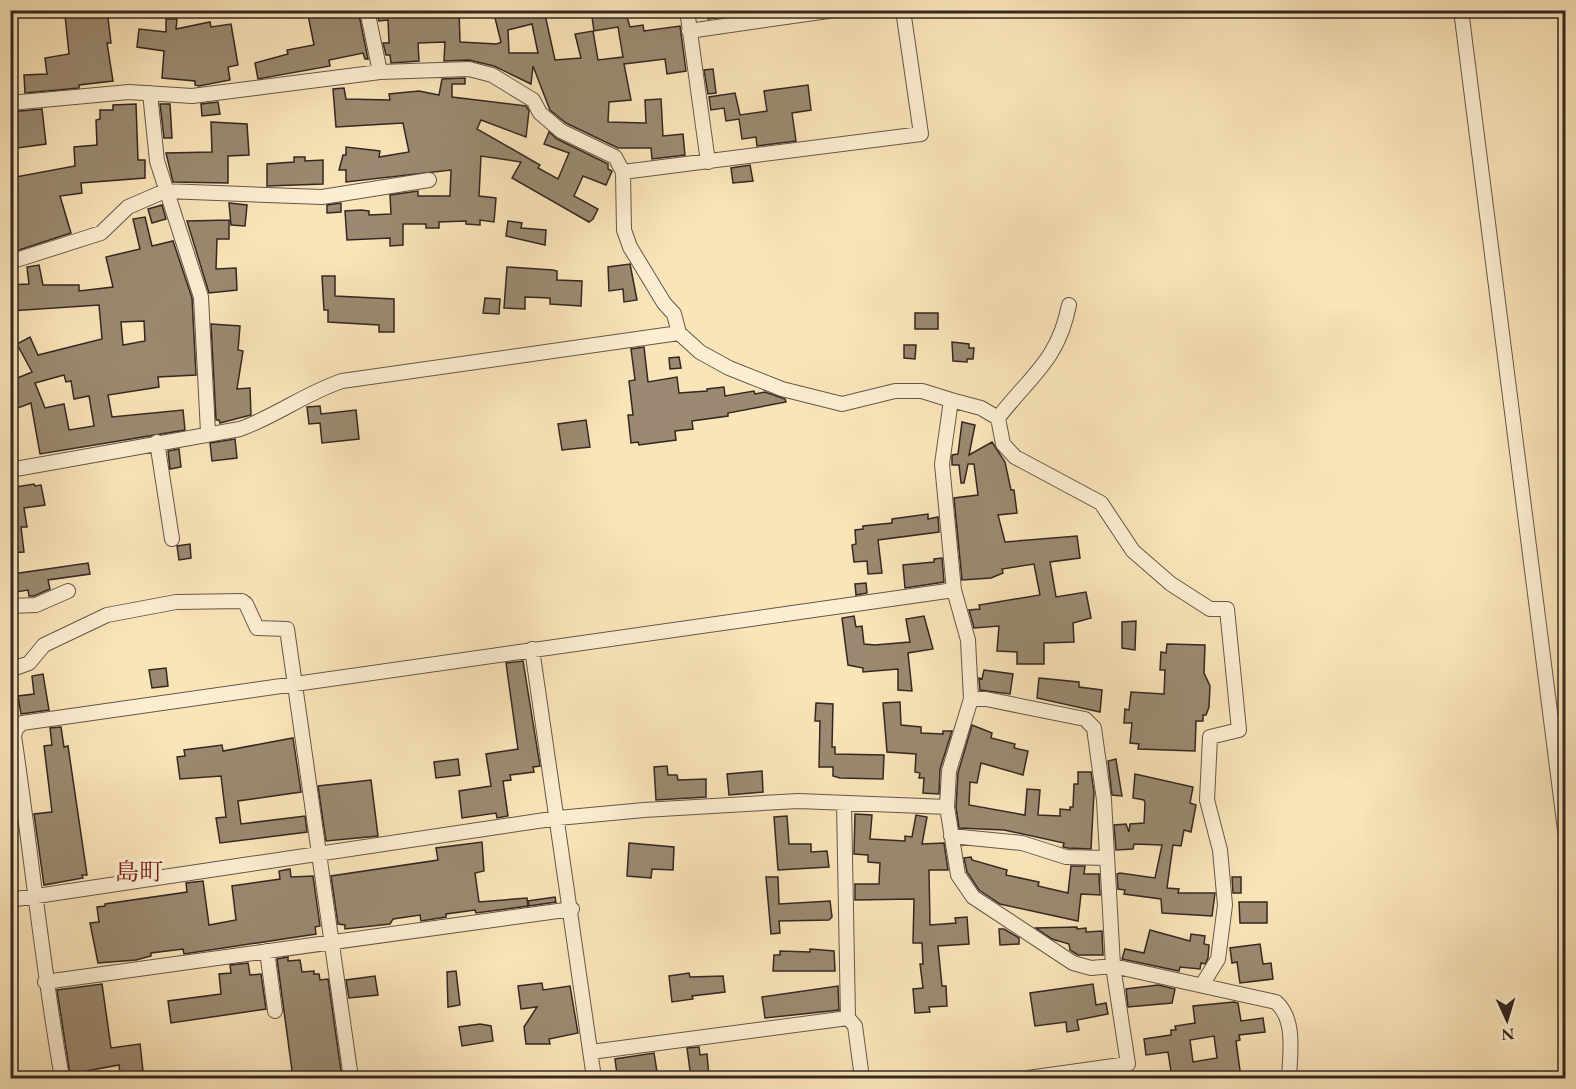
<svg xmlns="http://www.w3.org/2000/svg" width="1576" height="1089" font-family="'EB Garamond','Noto Serif JP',serif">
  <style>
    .building { fill: #9b8a71; stroke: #342722; stroke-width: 1.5; fill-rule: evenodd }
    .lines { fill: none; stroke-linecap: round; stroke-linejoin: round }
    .street-casing { stroke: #665648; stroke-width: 16 }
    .street { stroke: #fceed2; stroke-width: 14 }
    .labels { text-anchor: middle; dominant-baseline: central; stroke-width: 6; stroke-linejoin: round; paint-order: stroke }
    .quarter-label { font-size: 24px; fill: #7a1f14; stroke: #fceed2 }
  </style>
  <rect width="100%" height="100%" fill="#fae5b9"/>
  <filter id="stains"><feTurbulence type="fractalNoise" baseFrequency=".00333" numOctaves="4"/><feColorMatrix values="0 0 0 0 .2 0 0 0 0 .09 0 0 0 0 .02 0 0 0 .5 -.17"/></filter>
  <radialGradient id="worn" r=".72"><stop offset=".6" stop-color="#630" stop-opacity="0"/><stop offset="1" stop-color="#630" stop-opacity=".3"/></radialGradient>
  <path class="building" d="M68,10H107L111,43H107L113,81L79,85V88L25,93L24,75L47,74L45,58L69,54L65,15H69Z
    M307,10H358L368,59H365L363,53L329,60L330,66L258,79L255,63L288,54L287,50L314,45Z
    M376,10H459L460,42L497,44L501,42L493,10H544L555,60L581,58L575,34L593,31L598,60L623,57L618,27L594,31L591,10H625L630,27L643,25L644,31L680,26L686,71L667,74L665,59L624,64L631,100L609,102L608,122L646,123L645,100L661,99L663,136L683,134L685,155L652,159L651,148H618L566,123L550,110L533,66L531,84L494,66L469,60L444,61L445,42L418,43L419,61L391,63L390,55H386L383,43H389L388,20L379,21ZM532,24L538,53H509L508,30Z
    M707,10H743V14L708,19Z
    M166,19H177L176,29L210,22L211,27L231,24L238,65L228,67L230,80L199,86L195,85V81L162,78L164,51L137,47L139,29L166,32Z
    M713,69L716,93L708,94L704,70Z
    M465,78V84H452V97L526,106L529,111L526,137L481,120L477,129L540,165L538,168L558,179L569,153L544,144L549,132L557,139L608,164V169L612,171L606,185L583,176L574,196L598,209L593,219L589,222L512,178L521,162L481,156L479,196L496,198L494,222L480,220V225L466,224V221L439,222V228H426V224H403V245L390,246V238L347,240L345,211L361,210L369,211V215L391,214L390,195L418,191V196H450L451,170L346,182V170H339L343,155H346V147L380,151L379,157L409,152L403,123L336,127L333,89L344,88L346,99L390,100L389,94L419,91L439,95L442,79Z
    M808,85L811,110L792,113L796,141L757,146L756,137L742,139L739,119L726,121L724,108L711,110L709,97L735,93L740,115L767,111L764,91Z
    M218,102L220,114L202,116L201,104Z
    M136,104L138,160H145V178L81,183L82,193L60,196L71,233L16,251L10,233V178L75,166L74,147L97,145L96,120L100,119V110H113V105Z
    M160,104H170L172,138H164Z
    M42,109L46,144L10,149V112Z
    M211,122L247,124L249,155L228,156V183L173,182L166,153L212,152Z
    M294,157H305V161L323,160V184L267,186V164L294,162Z
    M750,165L753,181L733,183L731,168Z
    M229,203L247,205L245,226L231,225Z
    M341,203V212L327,213V205Z
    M162,205L166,219L152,223L148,209Z
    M145,217L152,246L173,241L192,298L196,375L158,377L159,387L108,395L112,417L183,410L185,430L40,454L31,403L10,411V381L32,372L17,344L30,337L38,355L102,339L99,305L10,311V285L29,284L27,267L39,265L43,285H79V291L113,287L106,257L140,249L133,219ZM144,321L145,341L123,345L121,322ZM64,375L66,382L71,381L74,399L89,396L94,426L69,430L64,404L45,408L35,383Z
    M229,220V239H217L216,269L236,268L237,290L209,293L187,221Z
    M508,221L522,223L521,228L546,230L545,245L506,236Z
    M630,264L637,300L624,302L623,289L609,291L608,267Z
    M507,267L553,270L557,271V280L582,281L581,306L550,304V298L525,297V309L504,308Z
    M322,276H335V296L394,299V332H379V325L328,322V310H324Z
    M485,298L500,299L499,314L483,313Z
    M915,313H938V329H915Z
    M211,324L240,326L238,350L243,351L237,389L250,388L251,415L220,423L219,420H216Z
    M952,342L969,344V348H974L973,359H967V362L953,361Z
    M904,345H916L915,359L904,358Z
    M644,347L648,382L677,377L679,393L707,391V389L724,387L725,396L754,391L755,394L765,392L785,399L786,402L728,413V416L692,421L693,429L675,431L676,440L639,445L638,442L631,443L628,415H633L629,381L635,380L631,349Z
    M679,357L681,368L670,369L669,358Z
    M320,406L321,414L356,410L359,439L322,443L320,423L309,424L307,407Z
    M586,420L590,447L562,450L558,424Z
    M962,422L975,425L969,455L992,442L1005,462L1011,490H1014L1017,513L998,515L1005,542L1077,536L1080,558L1050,562L1056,597L1086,592L1091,618L1073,623L1074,642L1044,643V664H1017V652L997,651L999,626L974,628L969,610L980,609L979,605L1040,595L1034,564L1002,569L1003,573L991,578L962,580L954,498L978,495L974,464H968L964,483H961L959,465H952V455L958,454Z
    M235,439L237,458L212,461L210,443Z
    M179,449L181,467L170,469L168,451Z
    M34,484L35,486L41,485L45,505L24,508L27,527H21L24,552L10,553V488Z
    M928,514V519L938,517L939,532L878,540L882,573L868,574L867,561L854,562L852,545L856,544L855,530L863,529V526L892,523V519Z
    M190,544L191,558L179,560L177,546Z
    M942,558L944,582L905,588L903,565L934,562V559Z
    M88,563L90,574L48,580L50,589L34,596H29L28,590L16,592L13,574Z
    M866,583L867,593L856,595L855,584Z
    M854,616L856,627L862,626L864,644L875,645L910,642L906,619L924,616L933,649L908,653L912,691L898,690V669L863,672V668L848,665L842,618Z
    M1136,621L1135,650L1122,648V622Z
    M1167,644L1205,645L1204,673L1210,686L1209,707L1206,715H1203V721H1196L1195,751L1138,749L1139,744L1130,743L1132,723H1124L1125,709L1129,710L1131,692L1164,694L1165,670H1160L1161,652L1166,653Z
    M523,661L540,766L533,767L534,772L510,775L511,780L503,781L508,816L497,818L496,813L462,818L459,791L491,786L486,754L518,749L506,663Z
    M166,668L168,686L152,688L149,670Z
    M984,670L1013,674L1010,694L980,690L979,678L982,679Z
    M43,674L49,710L21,714L18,696L34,694L32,676Z
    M1039,678L1079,682V687L1102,690L1100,712L1037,698Z
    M900,702L901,725L921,727V733L943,734V731H952L940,769L939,794L923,793L924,778H919L920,773L915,772L916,754L887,752L883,703Z
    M816,703L833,704L832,747H835V754L884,755L883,779L840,778L833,776V767H819L820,721H815Z
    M972,725L992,733L991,738L1015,744L1014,748L1028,751L1023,775L981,763L977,783L970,782L969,805L1025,815L1027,789L1040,790L1038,815L1060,816V809L1070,810V807H1073L1074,784H1078V772H1091L1094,792L1091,849L1068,848L1063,847L1064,843L1004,830L959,828L956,807L958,773Z
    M61,727L64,747L68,746L87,875H82L83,878L44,885L34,814L52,812L44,746L52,745L50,728Z
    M293,738L301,792L238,801L241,824L305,816L307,832L220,843L216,818L226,817L221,776L180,779L177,757L185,756L184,750L222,745L223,751Z
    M458,759L460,775L436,778L434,762Z
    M1116,759V760L1122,796L1112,795L1108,761Z
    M667,766L668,775H677L678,780L706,779V797L656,800L654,767Z
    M762,771L763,792L729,795L727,774Z
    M1135,774L1193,787L1190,803L1196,805L1191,832L1184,830L1181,846L1173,845L1167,888L1179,889L1178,893H1215L1212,916L1162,913L1161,899L1124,894L1125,890L1118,889L1117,874L1120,873L1155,878L1162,845L1134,844L1133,849L1116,850L1114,825L1126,824L1129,832L1130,824L1144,823L1145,803L1144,800L1133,798Z
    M371,780L378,836L326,841L318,786Z
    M855,814L872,815L870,839L905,841V836L912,837L916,815L927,817L922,844L944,843L948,870H929L930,925L956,923L955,918L967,917L969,944L938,946L942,986H946L947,1006L929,1007L930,1012L915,1013L913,989L923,988L920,964H923L922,943H913L914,899L855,900V884H879L880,863L868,862V855L854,854Z
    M787,816L789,844H811V852L827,851L829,867L778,870L774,817Z
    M482,842L484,871L475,873L479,902L527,898L528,906L476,913L475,910L446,914V917L421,921L420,915L393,919L390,924L345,929V925L338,924L331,876L438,860L436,848Z
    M629,843L674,847L673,870L652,869L651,878L627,876Z
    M971,857L972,860L1007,870L1006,875L1039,882L1038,886L1068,893L1071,866H1085L1084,874H1099L1100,895L1081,894L1078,921L1000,904L979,890L967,872L964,858Z
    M290,869L291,877L313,876L320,926L315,927L316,934L184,954L183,949L151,953V956L136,960L98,963L90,923L99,922L97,907L105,906V904L187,892L186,883L203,881L209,925L236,920L232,886L280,879L279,871Z
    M766,877H778L779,904L830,901L832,917L829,920L779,921L780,933L771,934Z
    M1232,877H1241V893H1233Z
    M555,897L556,902L529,906L528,901Z
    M1239,902H1267V923H1240Z
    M1077,927V929L1086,928V932L1102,931L1103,955H1078L1070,950L1069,944L1052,939L1036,928Z
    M999,929H1004L1019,938V944L1000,945Z
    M1150,930L1190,941L1191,934L1205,936L1204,944L1209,945L1208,958L1205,964L1201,963L1200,969L1180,967L1179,971L1122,959L1125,949L1144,953Z
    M1260,944L1263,964L1271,963L1273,979L1240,983L1237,962L1232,963L1230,948Z
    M810,949L834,951L835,971H773L774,955H780V951L810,952Z
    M288,957V961L300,960L302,972L314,971V974H319L320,980L328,979L342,1078H321L320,1074L293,1078L277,959Z
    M248,963L250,975L261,974L266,1009L171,1023L168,1001L221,994L219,974L231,973L230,965Z
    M456,971L460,1005L448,1007L447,972Z
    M689,973L690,977L723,976L725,992L692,996L693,999L672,1002L669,976Z
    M375,976L378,995L349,998L346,980Z
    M542,983L543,990L570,986L578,1033L549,1039L550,1044H526L524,1027L537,1007L521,1009L518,986Z
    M102,984L111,1048L140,1044L143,1071L120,1074L119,1065L70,1074L57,990Z
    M1093,984L1096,1005L1106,1003L1108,1014L1077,1020L1079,1030L1067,1032L1066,1022L1035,1026L1030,993Z
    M1158,985L1175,989L1172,1003L1128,1007L1126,989Z
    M838,986L839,1010L765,1018L762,997Z
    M1234,1002L1238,1003L1241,1021L1263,1018L1265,1032L1239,1035L1240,1040L1236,1041L1241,1078H1172L1168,1052L1146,1055L1144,1039L1171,1035V1030H1176L1175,1026L1195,1023L1193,1006ZM1214,1036L1217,1058L1193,1062L1190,1040Z
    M480,1024L491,1026L493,1041L462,1046L459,1027Z
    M699,1047L700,1055L707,1054L709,1078H691L687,1048Z
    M654,1053L658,1078H642L641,1071L617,1074L615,1059Z"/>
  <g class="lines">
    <g class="street-casing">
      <path id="street" d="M367,10L380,72
        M687,10L708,162
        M1461,10L1566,838
        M689,31L835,10
        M150,93L157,161L201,297L208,432
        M10,103L129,92L192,96L380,72L469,69L492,75L533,100L540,113L561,131L615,157L623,172L624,230L630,247L664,303L674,314L679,333L700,352L729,368L782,389L842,404L895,391H922L951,400L942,464L954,590L968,640L971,699L949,771L947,807L958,875L973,897L1073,963L1091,968L1113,966L1276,1002C1296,1020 1290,1053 1289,1078
        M623,172L921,134L903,10
        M10,262L101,233L128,207L165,191L322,197L429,180
        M1069,305C1058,361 1030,376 998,418L1003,444L1015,457L1101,503L1133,551L1171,584L1210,609H1227L1239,730L1210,737L1207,800L1220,850L1225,905L1218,959L1202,985
        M951,400L981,408L998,418
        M157,442L172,539
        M10,470L240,429C276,416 306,393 342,381L679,333
        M10,606L36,605L68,591
        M532,649L594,1078
        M10,670L29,663L44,645L107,615L176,602L242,601L246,604L257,628L287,629L351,1078
        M971,699H986L1085,719L1094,728L1104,800L1113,966L1128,1064L1028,1078
        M844,803L848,1018
        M951,836L1022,843L1066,857L1107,858
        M10,900L558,818L644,810L798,801L947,807
        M267,951L275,1011
        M45,982L572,909
        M591,1052L848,1018L855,1026L862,1078
        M62,1078C42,965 31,850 14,736L16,729L22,723L954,590"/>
    </g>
    <use href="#street" class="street"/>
  </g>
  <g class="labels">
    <g class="quarter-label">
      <text x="139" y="871">島町</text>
    </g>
  </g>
  <rect width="1576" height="1089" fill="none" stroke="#fae5b9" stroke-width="36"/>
  <rect x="12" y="12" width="1552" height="1065" fill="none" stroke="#342722" stroke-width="3"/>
  <rect x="18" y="18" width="1540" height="1053" fill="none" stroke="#342722" stroke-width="1.5"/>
  <g transform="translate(1507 1020) rotate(176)" stroke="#fceed2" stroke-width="4.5" paint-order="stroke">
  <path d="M0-4.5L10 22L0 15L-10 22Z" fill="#342722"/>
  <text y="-9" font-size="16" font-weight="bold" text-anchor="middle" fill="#342722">N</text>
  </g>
  <rect width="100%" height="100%" filter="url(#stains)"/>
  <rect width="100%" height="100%" fill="url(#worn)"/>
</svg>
